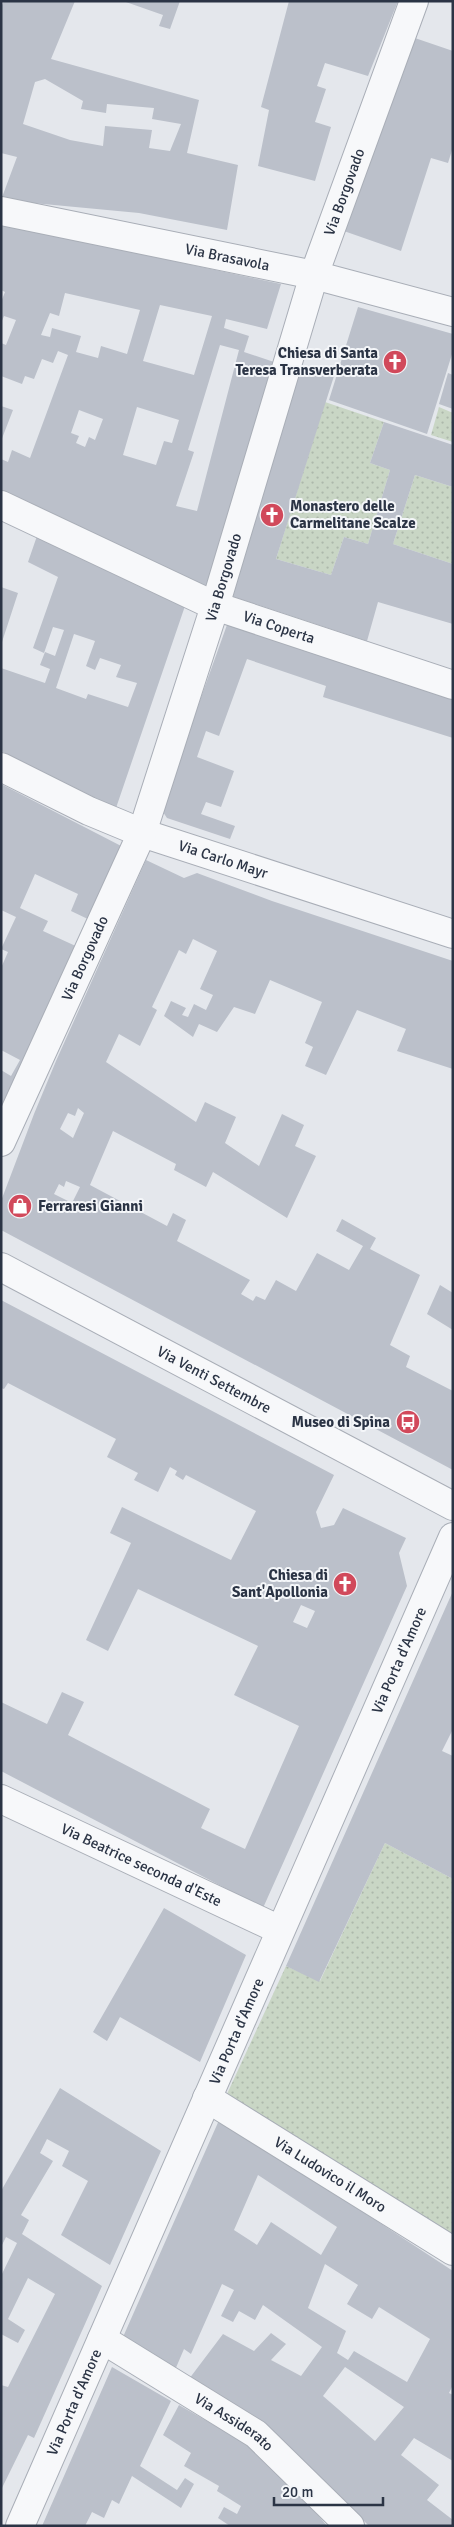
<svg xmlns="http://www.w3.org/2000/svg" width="454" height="2527" font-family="Signika,sans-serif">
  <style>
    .garden { fill: url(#garden-dots) }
    .building { fill: #bbc0ca; fill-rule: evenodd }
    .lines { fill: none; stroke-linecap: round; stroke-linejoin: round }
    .street-casing { stroke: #a9aeb7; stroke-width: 30 }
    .street { stroke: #f7f8fa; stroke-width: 28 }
    .labels { text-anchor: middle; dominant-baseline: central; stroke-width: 4; stroke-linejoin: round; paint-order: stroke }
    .street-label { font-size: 15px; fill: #2b3445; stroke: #f4f6f9 }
    .poi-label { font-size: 15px; font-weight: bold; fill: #2b3445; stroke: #f4f6f9; text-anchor: end }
  </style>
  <defs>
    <pattern id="garden-dots" width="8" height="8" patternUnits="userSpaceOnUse" patternTransform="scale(1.25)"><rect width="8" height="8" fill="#c9d6c5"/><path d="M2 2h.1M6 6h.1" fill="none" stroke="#adb8ab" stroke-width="1.8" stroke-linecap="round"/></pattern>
  </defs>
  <rect width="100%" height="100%" fill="#e4e7ec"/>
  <path class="garden" d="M325,402L384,422L370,463L390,470L368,544L344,537L331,575L276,559Z
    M439,407L453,413V442L431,435Z
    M415,475L453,487V564L393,544Z
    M385,1843L453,1879V2238L227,2094L286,1966L320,1981Z"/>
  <path class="building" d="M4,1H75L51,59L199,100L187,153L238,165L227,230L139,213L1,200L17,157L1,153V7ZM45,79L83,101L81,109L106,113L107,104L154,108L152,119L181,124L170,151L149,148L152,130L105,126L103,146L70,140L23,124L35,82Z
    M123,1H180L170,29L159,26L163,15Z
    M289,1H398L368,76L325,63L317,86L326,89L315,122L331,127L315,181L258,166L269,110L261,107Z
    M409,36L453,51V147L448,163L431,158L401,251L341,230Z
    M1,224L281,284L267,329L226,319L224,328L249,336L244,352L277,363L205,590L1,493V459L8,462L12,450L30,458L68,355L58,351L53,363L42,359L34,379L25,376L22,384L1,376V343L6,345L16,320L4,316L1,323V302L5,292L1,290ZM65,293L140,310L127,354L101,346L98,358L76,352L81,336L52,328L50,337L41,335L50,313L59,316ZM160,305L212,316L194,375L143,361ZM220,345L239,350L197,511L176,506L194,452L188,450ZM137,407L179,420L172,443L164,441L156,465L123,455ZM79,410L103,419L95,440L89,437L85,447L76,443L79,436L71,433Z
    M358,307L453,334V351L427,434L329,400Z
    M301,366L334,376L276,559L331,575L344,537L368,544L390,470L370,463L384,422L453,445V487L415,475L393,544L453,564V624L378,602L367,641L231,596Z
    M448,373L453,375V409L439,404Z
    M1,406L13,410L1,441Z
    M37,536L185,606L116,808L1,751V668L45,683L50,669L40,665L45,652L55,656L64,630L53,627L44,653L33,648L58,577L28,562ZM74,634L95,641L86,666L95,670L100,658L121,665L116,677L137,683L128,707L88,694L86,699L56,688Z
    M1,587L18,593L2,642H1Z
    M228,622L453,700V738L323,697L326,686L247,659L219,736L206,731L197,757L234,771L221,807L206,802L201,814L235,826L230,839L167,818L161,809Z
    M1,784L125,848L92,921L71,911L78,894L35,874L20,908L48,921L43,931L80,948L1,1119V1070L11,1076L20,1060L1,1050V968L8,952L1,949L16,917L1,910Z
    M146,860L184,878L197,873L272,901L453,961V1069L397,1051L406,1029L357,1010L326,1075L305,1066L313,1047L305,1043L322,1002L270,980L255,1014L234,1007L217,1032L199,1024L193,1037L164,1016L171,1001L186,1008L182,1015L188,1017L194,1004L206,1010L213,995L200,989L217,951L193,939L186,954L179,950L152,1007L157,1010L140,1046L119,1034L106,1062L196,1122L205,1102L236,1117L225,1143L259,1166L282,1114L304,1125L295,1146L316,1156L287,1218L213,1172L206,1187L174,1170L176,1164L113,1131L90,1185L167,1226L173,1213L186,1220L177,1241L250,1280L241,1294L253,1301L256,1296L265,1300L276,1280L296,1291L317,1253L349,1270L363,1246L336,1231L342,1219L376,1238L370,1249L420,1275L390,1345L410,1356L406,1367L453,1391V1470L1,1230V1201L34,1114L56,1061ZM78,1108L84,1113L73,1138L60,1129L68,1113L75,1116ZM66,1181L80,1187L72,1203L54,1194L59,1184L64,1187Z
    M440,1285L453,1293V1330L427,1314Z
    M1,1300L334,1475L316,1512L321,1528L334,1525L343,1508L406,1538L399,1553L407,1586L263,1908L1,1771V1702L47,1724L62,1692L84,1702L68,1735L210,1809L201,1828L245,1849L299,1726L234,1695L258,1646L138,1589L108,1651L86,1640L131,1543L110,1533L122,1507L231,1560L256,1511L186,1475L183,1480L175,1475L177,1471L170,1467L158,1492L134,1480L138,1473L107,1457L116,1439L8,1383L4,1389L1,1388ZM301,1605L315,1611L307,1628L293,1622Z
    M453,1591V1729L442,1751L453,1756V1879L385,1843L319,1982L286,1966Z
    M164,1908L246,1955L200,2062L120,2017L107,2041L93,2032Z
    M60,2088L161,2151L110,2265L61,2235L88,2181L62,2166L69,2151L47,2139L40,2153L53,2161L21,2215L29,2220L22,2234L102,2286L34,2438L28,2435L1,2490V2385L8,2387L55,2294L28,2278L8,2319L25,2330L18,2343L1,2334V2276L17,2243L6,2237L1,2247V2191Z
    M220,2118L453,2271V2385L449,2393L453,2395V2461L414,2438L401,2455L439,2485L427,2500L453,2520V2526H369L280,2437L189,2379L223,2334L254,2351L271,2333L286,2344L271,2360L301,2376L322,2347L263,2305L255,2320L239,2311L233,2322L221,2316L234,2290L222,2284L191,2354L184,2349L175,2370L123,2337ZM258,2175L337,2227L321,2255L271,2222L257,2245L234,2230ZM325,2264L358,2285L347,2304L372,2319L379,2307L430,2339L407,2382L354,2351L348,2360L337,2353L346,2331L308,2308ZM345,2367L404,2407L375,2441L323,2396Z
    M112,2367L171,2401L140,2466L177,2490L185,2478L194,2484L181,2508L132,2476L119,2504L112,2500L104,2518L92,2512L85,2526H42Z
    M179,2405L271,2458L327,2526H230L218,2518L224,2507L237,2514L241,2506L217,2491L219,2486L184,2466L191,2453L163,2435Z"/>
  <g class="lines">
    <g class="street-casing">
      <g id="street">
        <path id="s1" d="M1,211L314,275L453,312"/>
        <path id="s2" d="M1,505L215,606L453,685"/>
        <path id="s3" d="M1,767L89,811L142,833L453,934"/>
        <path id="s4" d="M1,1142L142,833L215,606L314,275L414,1"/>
        <path id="s5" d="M1,1267L453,1506"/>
        <path id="s6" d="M1,1799L280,1930"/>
        <path id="s7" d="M207,2098L453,2251"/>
        <path id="s8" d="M102,2339L256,2434L350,2526"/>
        <path id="s9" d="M20,2526L453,1537"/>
      </g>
    </g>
    <use href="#street" class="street"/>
  </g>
  <defs>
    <g id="church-disc" transform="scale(1.25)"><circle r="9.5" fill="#d1495b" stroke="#f4f6f9"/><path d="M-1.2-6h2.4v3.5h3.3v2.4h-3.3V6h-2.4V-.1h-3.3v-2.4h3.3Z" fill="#fff"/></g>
    <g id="shop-disc" transform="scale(1.25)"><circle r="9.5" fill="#d1495b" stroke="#f4f6f9"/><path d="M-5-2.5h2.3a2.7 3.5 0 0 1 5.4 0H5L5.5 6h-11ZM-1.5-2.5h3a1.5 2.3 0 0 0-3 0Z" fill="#fff"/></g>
    <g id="bus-disc" transform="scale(1.25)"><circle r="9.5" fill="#d1495b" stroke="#f4f6f9"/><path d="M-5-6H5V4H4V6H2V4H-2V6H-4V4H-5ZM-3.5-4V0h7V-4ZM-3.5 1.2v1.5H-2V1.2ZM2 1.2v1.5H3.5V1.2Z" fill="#fff"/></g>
  </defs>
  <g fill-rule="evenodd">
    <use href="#church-disc" x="395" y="362"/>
    <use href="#church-disc" x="272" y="515"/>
    <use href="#shop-disc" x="20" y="1206"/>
    <use href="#bus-disc" x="408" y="1422"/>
    <use href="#church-disc" x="345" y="1584"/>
  </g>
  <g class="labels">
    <g class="street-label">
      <text stroke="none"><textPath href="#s4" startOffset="1012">Via Borgovado</textPath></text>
      <text stroke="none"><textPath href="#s1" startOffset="231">Via Brasavola</textPath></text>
      <text stroke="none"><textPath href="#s4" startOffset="608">Via Borgovado</textPath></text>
      <text stroke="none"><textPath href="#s2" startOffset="304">Via Coperta</textPath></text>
      <text stroke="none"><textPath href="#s3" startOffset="241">Via Carlo Mayr</textPath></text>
      <text stroke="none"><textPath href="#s4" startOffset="202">Via Borgovado</textPath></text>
      <text stroke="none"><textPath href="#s5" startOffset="241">Via Venti Settembre</textPath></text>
      <text stroke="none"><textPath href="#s9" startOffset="945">Via Porta d'Amore</textPath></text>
      <text stroke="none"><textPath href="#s6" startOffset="155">Via Beatrice seconda d'Este</textPath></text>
      <text stroke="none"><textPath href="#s9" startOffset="540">Via Porta d'Amore</textPath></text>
      <text stroke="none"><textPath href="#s7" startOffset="145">Via Ludovico il Moro</textPath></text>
      <text stroke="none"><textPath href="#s9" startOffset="135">Via Porta d'Amore</textPath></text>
      <text stroke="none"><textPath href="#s8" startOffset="156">Via Assiderato</textPath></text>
    </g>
    <g class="poi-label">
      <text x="378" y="353">Chiesa di Santa<tspan x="378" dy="17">Teresa Transverberata</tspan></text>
      <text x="290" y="506" text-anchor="start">Monastero delle<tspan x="290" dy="17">Carmelitane Scalze</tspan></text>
      <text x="38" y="1206" text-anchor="start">Ferraresi Gianni</text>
      <text x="390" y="1422">Museo di Spina</text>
      <text x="328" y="1575">Chiesa di<tspan x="328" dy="17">Sant'Apollonia</tspan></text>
    </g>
  </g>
  <rect width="454" height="2527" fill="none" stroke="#2b3445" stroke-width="5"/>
  <path d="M274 2497v8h109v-8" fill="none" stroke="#2b3445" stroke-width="2.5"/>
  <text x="282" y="2497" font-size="15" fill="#2b3445" stroke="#f4f6f9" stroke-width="4" paint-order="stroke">20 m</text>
</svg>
